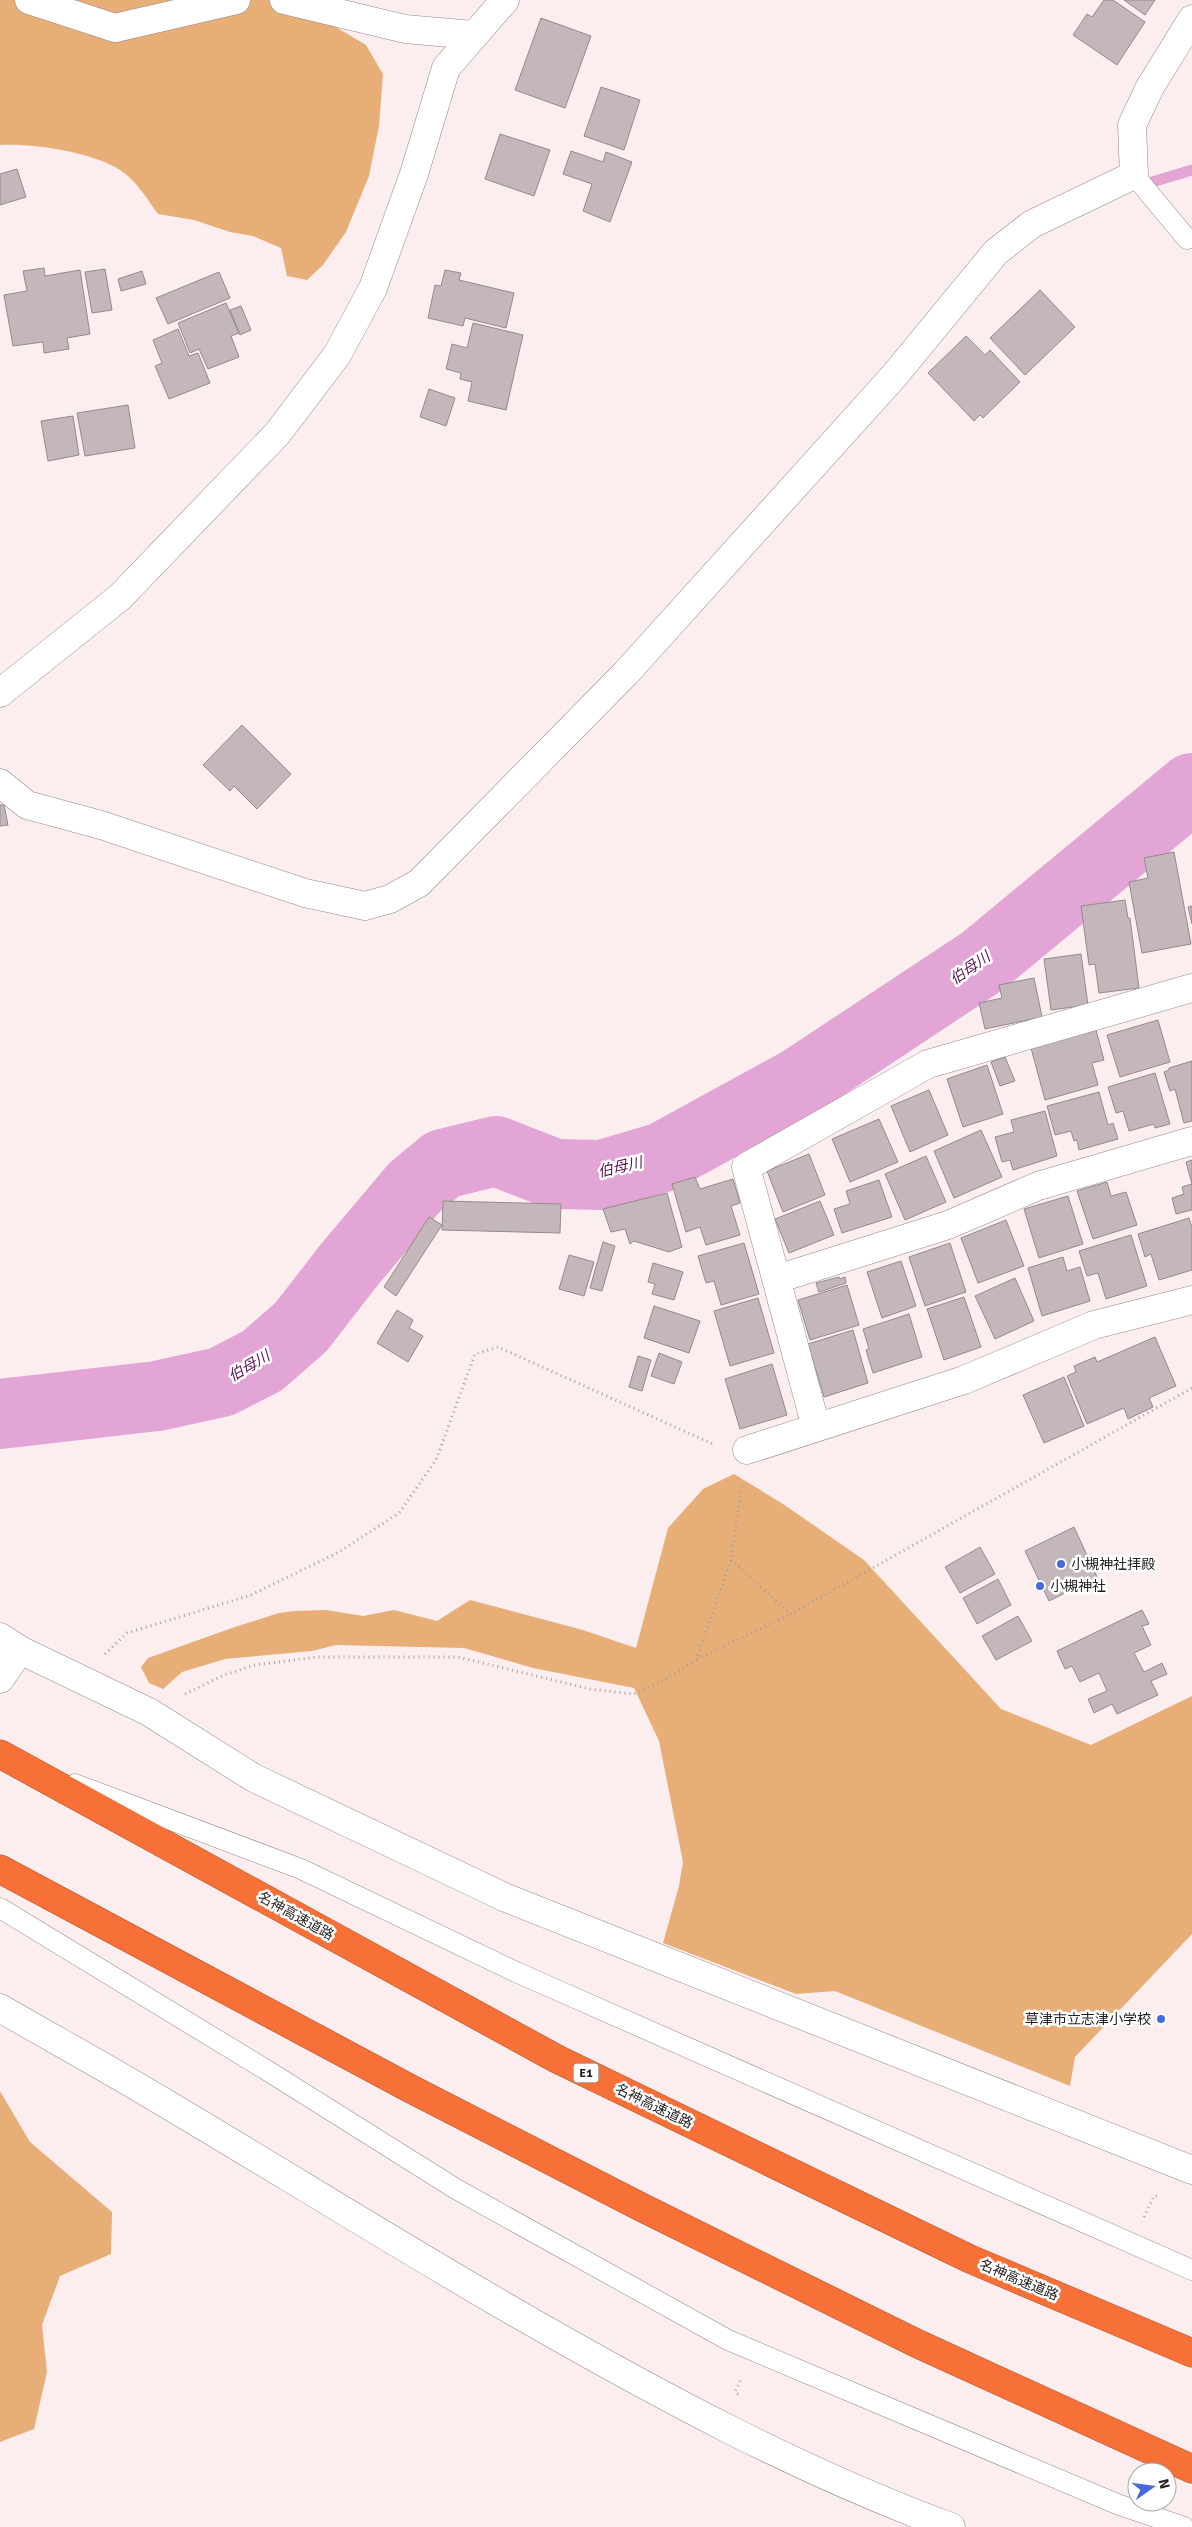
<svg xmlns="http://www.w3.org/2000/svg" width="1192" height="2527" font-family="Signika,'Noto Sans JP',sans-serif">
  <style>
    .forest { fill: #e8ae78 }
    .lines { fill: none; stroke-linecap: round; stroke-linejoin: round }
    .stream { stroke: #e3a5d6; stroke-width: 11 }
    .river { stroke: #e3a5d6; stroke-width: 70 }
    .building { fill: #c4b7bb; stroke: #94898c }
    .service-casing { stroke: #958888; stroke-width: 21 }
    .minor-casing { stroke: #958888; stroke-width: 29 }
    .motorway-casing { stroke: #ac532e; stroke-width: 29 }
    .path { stroke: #a99e9e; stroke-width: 3; stroke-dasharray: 1 4; stroke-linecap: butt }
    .service { stroke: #fff; stroke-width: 20 }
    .minor { stroke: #fff; stroke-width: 28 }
    .motorway { stroke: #f67037; stroke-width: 28 }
    .poi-dot { fill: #466add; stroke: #fff; stroke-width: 2 }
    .labels { text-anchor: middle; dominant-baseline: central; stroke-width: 5; stroke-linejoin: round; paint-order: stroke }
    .shield { fill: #fff; stroke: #656262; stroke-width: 1 }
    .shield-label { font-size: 12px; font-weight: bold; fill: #231e1e }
    .poi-label { font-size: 14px; fill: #231e1e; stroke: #fff; text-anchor: start }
    .street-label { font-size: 14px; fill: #231e1e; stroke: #fff }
    .water-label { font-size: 15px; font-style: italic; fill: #5d1553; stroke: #fff }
  </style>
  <rect width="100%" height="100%" fill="#fceeee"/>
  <path class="forest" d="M0,0H277L319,17L366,45L383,74L379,126L369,176L346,232L323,265L307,280L287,276L281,248L253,236L230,232L194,220L158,214C147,199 136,180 120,170C92,152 33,143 0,145Z
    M734,1474L783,1504L864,1560L1001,1709L1091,1745L1192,1696V1934L1075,2057L1070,2086L835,1991L796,1994L663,1943L679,1886L683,1862L659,1741L634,1688L533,1668L464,1648L336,1645L312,1651L225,1659L182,1672L163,1689L149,1683L141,1667L148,1658L232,1628L279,1613L294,1611L326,1610L363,1616L394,1610L437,1621L470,1600L583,1630L636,1648L668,1528L703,1489Z
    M0,2091L30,2142L112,2212L111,2254L60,2276L42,2325L47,2372L34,2429L0,2442Z"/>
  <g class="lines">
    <path class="stream" d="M1152,182L1192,170"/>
    <path class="river" d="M0,1414L157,1396L221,1382L262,1361L301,1327L349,1265L414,1188L443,1164L496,1151L555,1174L602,1175L663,1157L800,1082L983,961L1192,788"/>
  </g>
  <path class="building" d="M1104,0H1113L1145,22L1117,65L1073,35L1087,14L1092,17Z
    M1124,0H1155L1145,15Z
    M541,18L591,36L565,108L515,90Z
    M601,87L640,100L624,150L584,136Z
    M500,134L550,150L534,196L485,179Z
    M571,151L603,162L606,152L632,162L610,222L583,211L592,184L563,174Z
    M17,169L26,197L0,205V174Z
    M44,268L45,276L80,270L90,334L67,338L69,349L44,353L43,342L13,346L4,295L27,291L23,271Z
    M105,269L112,310L92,313L85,272Z
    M445,270L461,273L459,280L514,293L506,328L465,318L463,326L428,318L435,285L441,286Z
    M142,271L146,284L121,291L118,279Z
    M219,272L230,298L168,324L156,298Z
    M1040,290L1075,327L1025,375L990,338Z
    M226,303L239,333L231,336L239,357L208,369L199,349L190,353L178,323Z
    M241,306L251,330L240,335L230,310Z
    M473,323L523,335L506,410L468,401L472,382L460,379L461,373L446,369L452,344L467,348Z
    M178,329L189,356L198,353L210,383L169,399L155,366L162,363L153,340Z
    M966,336L985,355L990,350L1020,382L983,418L980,415L974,421L928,373Z
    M429,389L455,398L446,426L420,417Z
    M128,405L135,448L85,456L77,413Z
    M73,416L79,455L48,461L41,421Z
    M242,725L291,774L257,809L234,786L230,791L203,765Z
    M0,805H4L8,825L0,826Z
    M1174,852L1191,944L1142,953L1129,882L1148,878L1144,858Z
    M1125,900L1128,918H1130L1139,988L1099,993L1095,964L1089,965L1081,906Z
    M1192,906V924L1188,907Z
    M1081,954L1088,1005L1051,1010L1044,959Z
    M1034,978L1042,1017L985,1029L979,1003L1002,998L999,985Z
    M1158,1020L1170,1062L1120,1077L1107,1035Z
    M1096,1030L1104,1060L1092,1063L1098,1085L1045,1100L1031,1048Z
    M1005,1057L1015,1081L1000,1086L991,1062Z
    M1192,1061V1121L1184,1123L1175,1089L1170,1091L1164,1072L1169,1070V1068Z
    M987,1065L1003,1114L963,1127L947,1079Z
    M1155,1073L1170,1124L1155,1128L1154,1124L1129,1131L1123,1111L1116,1113L1108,1087Z
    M929,1090L948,1135L910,1152L891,1106Z
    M1099,1092L1108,1125L1113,1123L1118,1139L1079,1150L1077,1140L1074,1141L1071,1131L1055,1135L1047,1106Z
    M1045,1111L1057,1156L1013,1170L1010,1160L1002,1162L995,1137L1014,1132L1011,1120Z
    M879,1119L898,1162L850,1182L832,1139Z
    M981,1130L1002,1177L954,1198L934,1151Z
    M809,1154L825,1195L783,1212L767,1171Z
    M926,1156L946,1202L905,1220L885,1174Z
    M1192,1160V1184L1186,1162Z
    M695,1177L700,1189L733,1179L740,1203L731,1206L740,1235L706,1245L700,1227L686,1232L672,1184Z
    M879,1180L892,1217L842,1233L834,1209L850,1204L846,1191Z
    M1107,1182L1111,1196L1126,1192L1137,1225L1093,1239L1077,1191Z
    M1192,1184V1210L1176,1214L1172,1198L1184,1194L1182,1187Z
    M667,1193L682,1247L669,1252L634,1241L630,1244L625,1229L611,1232L603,1209Z
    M1068,1196L1083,1244L1039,1258L1024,1209Z
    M443,1201L561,1204L560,1233L442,1230Z
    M820,1201L834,1235L789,1253L775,1219Z
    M429,1217L442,1225L396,1296L384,1287Z
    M1189,1218L1192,1227V1270L1159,1280L1151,1254L1145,1257L1138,1234Z
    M1006,1220L1024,1266L978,1283L961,1238Z
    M1131,1235L1147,1286L1106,1299L1098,1273L1087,1276L1079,1251Z
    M603,1242L615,1246L602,1291L590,1288Z
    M744,1243L759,1294L721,1305L714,1281L706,1283L698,1256Z
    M950,1243L966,1292L925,1306L909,1257Z
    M569,1255L594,1262L584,1296L559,1289Z
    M1063,1257L1067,1271L1080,1267L1090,1301L1042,1316L1028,1268Z
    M901,1261L916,1306L882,1318L867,1272Z
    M653,1263L683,1272L674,1300L652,1294L655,1284L648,1282Z
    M839,1277L840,1279L845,1277L846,1283L819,1292L816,1283Z
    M1015,1278L1034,1321L995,1339L975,1296Z
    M847,1285L859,1325L810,1340L798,1300Z
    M964,1297L981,1347L944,1360L927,1309Z
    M758,1298L774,1353L730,1366L714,1311Z
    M654,1306L700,1321L689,1353L644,1338Z
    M397,1310L413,1320L409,1328L423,1336L408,1362L377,1343Z
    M909,1314L922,1357L873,1373L866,1350L869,1349L863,1329Z
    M853,1330L868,1383L824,1397L808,1344Z
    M1155,1337L1176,1386L1149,1398L1153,1407L1128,1419L1124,1408L1087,1424L1067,1376L1076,1372L1074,1366L1095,1357L1097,1362Z
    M659,1353L682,1362L674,1384L651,1376Z
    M638,1356L651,1360L642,1391L629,1387Z
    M772,1364L787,1415L740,1429L725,1379Z
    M1064,1377L1084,1426L1044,1443L1023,1395Z
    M1074,1527L1097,1577L1049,1601L1025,1551Z
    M980,1547L995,1574L960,1593L945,1567Z
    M998,1579L1011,1605L977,1624L963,1598Z
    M1142,1610L1149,1624L1142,1626L1151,1645L1134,1653L1144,1672L1162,1663L1167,1674L1151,1681L1158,1695L1117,1714L1112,1704L1094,1713L1088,1699L1107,1691L1099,1673L1080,1682L1072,1666L1065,1669L1057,1651Z
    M1018,1616L1032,1641L996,1660L982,1636Z"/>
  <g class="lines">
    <g class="service-casing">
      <path id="service" d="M1134,175L1187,239
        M75,1784L301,1869L516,1972L1192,2270
        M0,1908L268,2071L456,2189L728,2340L1117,2504L1184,2527"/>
    </g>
    <g class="minor-casing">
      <path id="minor" d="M29,0L115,28L236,0
        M284,0L405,29L473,35
        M0,693L120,597L277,434L337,355L373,288L414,174L446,68L505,0
        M0,783L27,805L101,825L305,893L365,906L390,899L419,883L626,673L894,376L996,252L1032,224L1134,175L1132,125L1150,87L1192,19
        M777,1279L948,1225L1038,1186L1192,1141
        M816,1427L746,1167L928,1064L1192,988
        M747,1450L964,1380L1094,1325L1192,1300
        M0,1637L20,1650L149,1712L254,1778L504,1897L1192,2170
        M0,1679L20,1650
        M0,2008C57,2041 114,2072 170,2106C286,2175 400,2246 516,2313C657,2394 799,2471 951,2527"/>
    </g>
    <g class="motorway-casing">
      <path id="motorway" d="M0,1754L557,2059L970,2259L1192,2353
        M0,1869L411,2089L643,2208L916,2343L1192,2469"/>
    </g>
    <path class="path" d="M731,1560L791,1614L1192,1388
      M105,1654L127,1633L251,1595L339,1552L399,1513L436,1460L475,1354L498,1347L715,1445
      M697,1659L791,1614
      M185,1694L224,1675L255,1665L317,1657H458L590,1689L634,1694L657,1684L696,1660L731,1560L742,1483
      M1144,2217L1154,2196H1159
      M738,2394L735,2392L742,2377"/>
    <use href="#service" class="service"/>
    <use href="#minor" class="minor"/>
    <use href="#motorway" class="motorway"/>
  </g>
  <g class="poi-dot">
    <circle cx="1061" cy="1564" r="5"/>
    <circle cx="1040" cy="1586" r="5"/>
    <circle cx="1161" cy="2019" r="5"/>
  </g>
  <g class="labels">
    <rect class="shield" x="573.5" y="2063.5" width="25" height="19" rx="4"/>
    <g class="shield-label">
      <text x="586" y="2073">E1</text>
    </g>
    <g class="poi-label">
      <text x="1071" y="1564">小槻神社拝殿</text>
      <text x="1050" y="1586">小槻神社</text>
      <text x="1151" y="2019" text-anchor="end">草津市立志津小学校</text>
    </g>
    <g class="street-label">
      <text transform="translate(296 1916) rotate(29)">名神高速道路</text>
      <text transform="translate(654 2106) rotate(26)">名神高速道路</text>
      <text transform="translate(1019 2280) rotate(23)">名神高速道路</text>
    </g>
    <g class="water-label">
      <text transform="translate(970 968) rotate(-35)">伯母川</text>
      <text transform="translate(620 1167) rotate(-13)">伯母川</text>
      <text transform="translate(249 1366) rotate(-31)">伯母川</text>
    </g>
  </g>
  <g transform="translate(1152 2487) rotate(76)"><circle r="24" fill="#ffffff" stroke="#a7a5a5"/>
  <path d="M0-4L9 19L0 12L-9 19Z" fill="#466add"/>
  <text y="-8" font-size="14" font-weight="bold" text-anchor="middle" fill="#231e1e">N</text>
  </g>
</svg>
